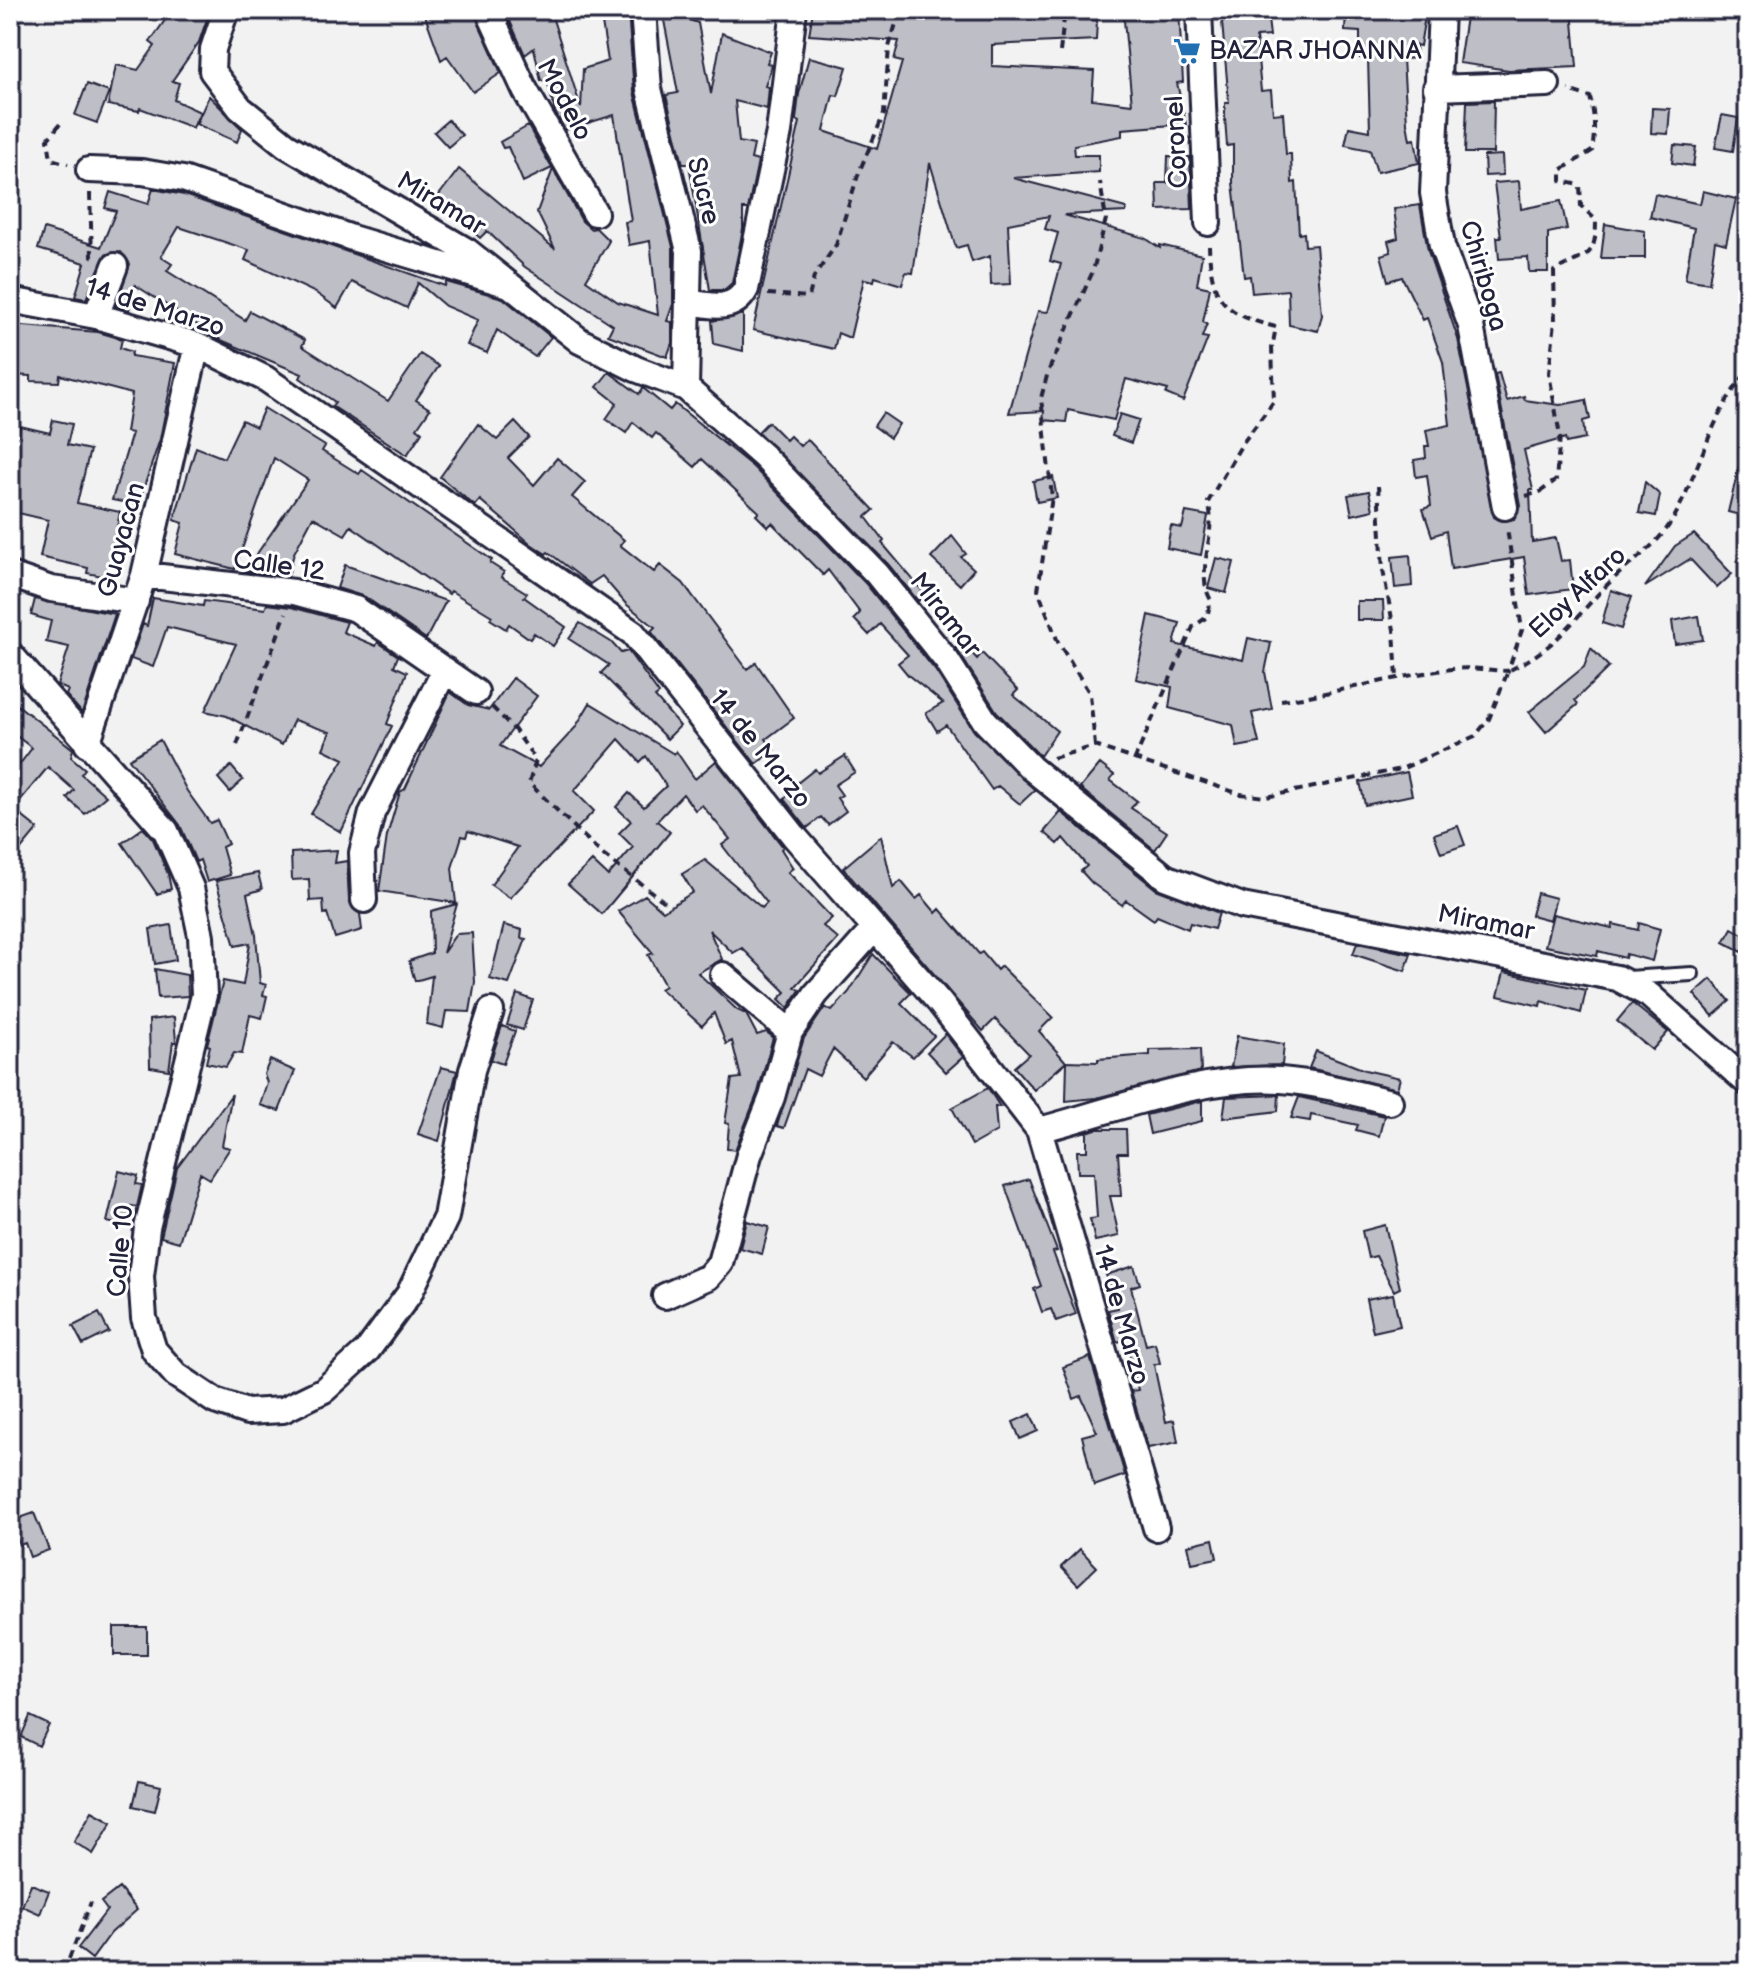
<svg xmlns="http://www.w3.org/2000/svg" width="1758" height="1982" font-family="'Balsamiq Sans',sans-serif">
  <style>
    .building { fill: #bebec6; stroke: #22223b; stroke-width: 2 }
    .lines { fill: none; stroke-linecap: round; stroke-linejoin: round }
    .service-casing { stroke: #22223b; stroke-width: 18 }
    .minor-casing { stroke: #22223b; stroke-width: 30 }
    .path { stroke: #22223b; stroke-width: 4; stroke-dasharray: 8 6; stroke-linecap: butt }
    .service { stroke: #fff; stroke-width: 12 }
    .minor { stroke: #fff; stroke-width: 24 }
    .labels { text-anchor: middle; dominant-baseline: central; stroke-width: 6; stroke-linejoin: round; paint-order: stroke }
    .poi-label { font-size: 26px; fill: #22223b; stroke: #fff; text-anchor: start }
    .street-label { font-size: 26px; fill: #22223b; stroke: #fff }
  </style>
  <rect width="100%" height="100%" fill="#f2f2f3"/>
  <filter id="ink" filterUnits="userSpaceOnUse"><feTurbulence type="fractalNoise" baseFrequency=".0125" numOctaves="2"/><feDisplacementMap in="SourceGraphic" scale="16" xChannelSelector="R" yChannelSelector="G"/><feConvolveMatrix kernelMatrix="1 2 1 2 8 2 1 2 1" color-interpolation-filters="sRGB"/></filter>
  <g filter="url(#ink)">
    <path class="building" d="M172,10H210L199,42L172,81L179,83L174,100L200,112L193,128L140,108L139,111L108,105L116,65L138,70L155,46L150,42Z
      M423,10H473L501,73L473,92L447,56L441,60Z
      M505,10H550L581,108L583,69L608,61L600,10H628L634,92L673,247V304L667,321L672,322V343L667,357L608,335L613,325L525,267L487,231L480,238L436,199L459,169L555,249L537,212L553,169L582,221L591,229L596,228L609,241L586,280L618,302L658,315L650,241L629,245L625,222L631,221L614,115L565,130L555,112L547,80L541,81L534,48L525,55Z
      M662,10L698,23L711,94L722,33L771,52L767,63L772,65L765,86L769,87L767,109L735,101L739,142L754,145L751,159L758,161L748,209H743V229L732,283L724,290H710L689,164H683L666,95L678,93Z
      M813,10H1042V17L1097,20L1096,40L992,45V66L1094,71L1092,99L1132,104L1123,10H1179L1183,82L1177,83L1186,124L1122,129V136L1074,145L1075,155H1099V172L1013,178L1126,208V212L1064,215L1145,238L1160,248V245L1202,255L1197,285L1210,288L1203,322L1207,324L1202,337L1208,338L1183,401L1166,394L1168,390L1126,379L1114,420L1068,410L1066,422L1043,420L1044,411L1009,413L1038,311L1048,312L1061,264L1050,261L1058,233L1045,229L1049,216L1008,224L1011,284L991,285L990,256L972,262L967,245L956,248L930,163L913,273L906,272L902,285L875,277L874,281L864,279L850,338L838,333L834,349L753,330L800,122L796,120L799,94L809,57L847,67L838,96L833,95L824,131L877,149L902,62L894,60L899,41L809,35Z
      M1221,10H1267L1270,36L1256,37L1261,91L1271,90L1273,114L1283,113L1286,154H1291L1292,183L1296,182L1299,234L1304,233L1305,246L1316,245L1322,315L1318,331L1289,325L1288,290L1252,293L1250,276L1244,277L1233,183V145L1227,146L1225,118V103H1229Z
      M1346,10H1402L1425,16L1420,46L1416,45L1417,58L1403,59L1407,123L1410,140L1415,139L1419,163L1377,172L1370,150L1345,145L1349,127L1370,131L1368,58H1360V32L1345,31Z
      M1467,10H1572L1577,67L1509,70L1459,63Z
      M87,84L109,92L97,123L75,115Z
      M209,96L242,129L237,142L196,124Z
      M1494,101L1493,153H1465L1467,102Z
      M1652,108L1670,109L1668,134L1651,133Z
      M1722,115L1738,118L1733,151L1715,148Z
      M448,120L462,135L448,147L434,132Z
      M528,126L552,168L523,182L508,147L503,148L500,142Z
      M1674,145L1696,147L1693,166L1672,163Z
      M1502,155L1503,175L1485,176L1484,156Z
      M1168,156L1190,157L1192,209L1158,210L1157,183H1167Z
      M1519,181L1521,209L1561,201L1567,229L1548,233V272H1529L1528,257L1499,259L1497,237H1501L1494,183Z
      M153,189L184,195L445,286L446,282L503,298L551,337L535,357L497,330L487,353L467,345L478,320L445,306L418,283L407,308L352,282L337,308L316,293L245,260L249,250L179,227L161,257L172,264L167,271L245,320L250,311L305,340L302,346L388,401L420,354L439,366L416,400L430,409L417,428L422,432L407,455L332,406L335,402L300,378L302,374L221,340L135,285L129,310L116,306L130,264L121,252L105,255L86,299L75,297L85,263L38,249L44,229L101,247L116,211L105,208L110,192L148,204Z
      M1703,191L1736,199L1726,244L1715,241L1709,283L1685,279L1694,228L1650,217L1655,194L1700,204Z
      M1420,205L1428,251L1458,339L1494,517L1501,521L1514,519L1520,505L1495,374L1499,373L1507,401L1524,396L1525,400L1560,405L1586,400L1590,419L1583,421L1585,439L1566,443L1565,438L1524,450L1533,490H1530L1532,542L1556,538L1561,561L1570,560L1573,589L1529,595L1524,557L1451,569L1446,531L1432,536L1423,509L1431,506L1427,475L1416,477L1414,460L1426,458L1425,446H1429L1426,430L1450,425L1443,362L1427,318L1423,320L1402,277L1388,281L1381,255L1391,252L1388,241L1398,238L1394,209Z
      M1605,224L1645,231V258H1601Z
      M743,314V351L714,344L712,321Z
      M10,325L98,332L122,339L120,348L132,352L131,356L175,363L160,439L138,505L112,500L132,433L126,432L132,394L60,375L59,382L31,381V376L10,375Z
      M609,372L639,394L643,388L670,410L675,404L753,467L866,584L935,670L974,731L1035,790L1020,804L998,786L992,790L946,725L937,731L926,713L943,703L908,675L898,663L908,655L880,624L869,635L854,619L860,613L828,570L823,575L772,523L768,527L756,515L759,512L702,459L695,467L656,433L652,438L633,422L626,433L606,419L617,403L597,387Z
      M264,408L325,446L322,451L359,474L362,470L492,560L490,563L504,572L501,577L527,593L524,597L566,627L553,646L534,633L530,639L509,624L506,629L490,619L492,616L451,591L449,594L351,526L345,535L313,517L294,553L288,576L245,571L308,480L274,458L235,569L175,554L183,523L174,520L196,447L224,458L242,420L256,427Z
      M883,413L899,424L890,438L874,426Z
      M1120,414L1139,420L1131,443L1112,436Z
      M53,420L72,424L67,445L90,450L77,503L120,512L107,577L87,573L88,568L40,557L48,520L10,511V444L15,445L20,426L50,433Z
      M515,422L529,437L508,458L534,485L557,458L585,482L572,497L624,540L620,545L654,572L660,565L683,583L747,669L756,663L794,718L766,739L774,750L756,764L651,631L655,627L626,604L602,576L590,584L548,552L546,554L531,544L480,500L475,506L440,477L478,424L497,440Z
      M768,422L786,440L790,436L800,446L807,439L874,510L866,517L884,541L882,543L926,595L918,601L888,564L758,432Z
      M1741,458H1748V517L1728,512Z
      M1053,477L1057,498L1037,502L1033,481Z
      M1645,482L1660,495L1656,516L1639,513Z
      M1369,491L1373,510L1352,515L1348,495Z
      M1186,512L1208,516L1201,555L1167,548L1171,526L1182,528Z
      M1694,534L1732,574L1717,588L1690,559L1645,587L1675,546Z
      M952,536L966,554L961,557L974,569L960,585L931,558Z
      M1410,555L1412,586L1395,588L1392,557Z
      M1216,558L1234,562L1226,593L1208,588Z
      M345,565L446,601L426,639L365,597L337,588Z
      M1611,590L1632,597L1621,629L1602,623Z
      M153,598L203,606L204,601L265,609L267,604L291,607L347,622L343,632L376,646L378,642L398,656L394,666L407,672L387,724L392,726L341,832L311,814L344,759L323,749L330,732L294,720L282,745L227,716L205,711L236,644L167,627L153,667L131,659L143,624L147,626Z
      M35,599L115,614L82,713L66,695L68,690L57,685L69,647L46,642L51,621L31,615Z
      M1357,601H1383L1384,620H1357Z
      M1149,615L1180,623L1174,644L1243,660L1248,638L1271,643L1265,672L1272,709L1252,713L1259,743L1237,747L1233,725L1169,708L1172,687L1136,679Z
      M1699,616L1703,640L1675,644L1672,621Z
      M580,623L611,642L621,653L628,651L659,694L655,697L680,726L667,739L601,673L609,665L569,639Z
      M962,642L977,659L982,653L1018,690L1013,695L1057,731L1040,756L997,712L956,648Z
      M1591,648L1609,667L1575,700L1578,704L1546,732L1529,712L1584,667Z
      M513,678L537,696L500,746L539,767L575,728L590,703L674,754L676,751L695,779L716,761L783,847L781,849L793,868L788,872L832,918L823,926L838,939L795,987L800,990L788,1008L779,999L786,992L742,948L733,953L709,930L722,959L698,973L737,1010L746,1014L757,1035L766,1032L773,1037L758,1092L735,1150L727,1149L729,1124L725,1123L732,1079L741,1078L732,1041L726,1044L714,1013L702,1026L660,989L665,986L648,955L653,953L618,911L645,895L663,911L693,892L682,874L705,860L762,908L767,903L722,845L730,839L702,805L695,810L683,794L657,821L670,832L602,914L568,884L592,861L608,876L633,847L619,833L631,821L616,807L629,793L644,807L666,786L646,756L640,762L619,739L574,791L594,811L510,898L491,885L518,847L468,831L466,837L462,836L452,868L456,903L379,891L387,836L400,792L405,789L450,692L468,705L489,710Z
      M10,699L73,749L71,757L85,769L81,774L106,796L85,814L67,798L74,790L48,767L13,809L38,829L10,863V777L32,748L10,731Z
      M160,740L187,791L210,823L217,820L228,844L222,847L230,875L207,882L200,860L196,862L180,825L129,759Z
      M845,756L855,772L835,785L842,795L837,798L846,811L828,825L821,817L807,828L784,799L788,795L786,792L815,769L818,773Z
      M1100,764L1114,775L1110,780L1137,801L1131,808L1167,832L1155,850L1080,788Z
      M231,766L243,780L230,792L218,778Z
      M1407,772L1412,795L1365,805L1360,782Z
      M1061,812L1156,889L1219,913L1214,929L1190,923L1188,929L1157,916L1154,920L1126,900L1122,905L1092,883L1081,871L1087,866L1063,838L1058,844L1044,832Z
      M1458,826L1465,845L1441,853L1434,834Z
      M143,828L153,839L168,874L171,889L157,894L122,843Z
      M881,836L893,888L901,881L916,899L921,895L936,913L940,909L979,954L982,952L997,970L1001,966L1053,1017L1039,1031L1066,1062L1034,1090L1014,1067L1029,1054L995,1019L983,1031L843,868Z
      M337,850L335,863L347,861L349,901L360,914L362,930L335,938L327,913L324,914L323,900L310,901L309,879L292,880L291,853Z
      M258,873L262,889L247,894L256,935L260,983L266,985L263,995L267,996L262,1018L250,1015L242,1054L234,1053L226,1067L206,1063L210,1046L207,1045L223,981L243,985L250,943L235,946L216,881Z
      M1537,893L1556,898L1550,920L1531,915Z
      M457,904L443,953L456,934L472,933L475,982L470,1012L446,1011L443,1028L427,1024L432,976L415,981L409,961L432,953L431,911Z
      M1553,914L1612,928L1613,924L1638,930L1639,923L1660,929L1652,961L1626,954L1625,958L1598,951L1597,956L1545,946Z
      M171,925L176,960L155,964L150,929Z
      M504,925L522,930L521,938L526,939L509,984L490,979Z
      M1732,928L1748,937V955L1724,942Z
      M1357,943L1411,954L1405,971L1353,954Z
      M873,954L911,993L901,1003L934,1036L913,1057L893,1042L863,1077L833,1049L819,1076L805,1069L784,1128L777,1126L804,1038L825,1007L832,1011L849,992Z
      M155,969L187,975L188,996L158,998Z
      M1504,972L1586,990L1581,1013L1541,1001L1540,1006L1498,996Z
      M1711,979L1730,1001L1713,1016L1694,994Z
      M517,994L533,1000L523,1030L507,1025Z
      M1632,1003L1668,1032L1652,1050L1617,1021Z
      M174,1017L176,1042H173L169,1070L150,1067L149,1020Z
      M502,1026L515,1031L503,1064L491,1060Z
      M945,1034L963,1057L946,1072L927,1052Z
      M1237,1036L1284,1044L1282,1065L1231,1067Z
      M1200,1049L1201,1071L1096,1098L1066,1101L1067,1061L1098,1062V1059L1150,1055V1050Z
      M1316,1051L1365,1070L1400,1078L1397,1089L1309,1068Z
      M270,1060L295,1071L279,1111L260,1105L267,1083L264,1074Z
      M441,1067L457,1071L439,1141L418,1134Z
      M988,1088L1000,1107H995L997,1131L972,1145L952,1108Z
      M232,1094L222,1146L230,1148L210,1179L200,1173L179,1242L161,1237L177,1168Z
      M1279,1095L1278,1111L1223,1118L1226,1097Z
      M1299,1097L1384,1116L1379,1136L1356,1130L1358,1125L1311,1115L1310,1121L1291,1118Z
      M1202,1101V1121L1150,1134L1146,1115Z
      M1096,1129H1126L1127,1153H1118L1121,1196H1110L1119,1236L1095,1241L1090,1219L1097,1218L1094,1173H1078L1077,1151H1087V1132Z
      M119,1171L138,1176L136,1184L142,1185L137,1207L131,1206L126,1226L107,1222Z
      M1029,1179L1057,1251L1053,1252L1076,1314L1056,1321L1051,1309L1042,1312L1034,1289L1041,1286L1005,1186Z
      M747,1221L769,1227L762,1254L740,1248Z
      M1385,1225L1400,1288L1394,1291L1376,1256L1368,1258L1362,1231Z
      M1134,1266L1140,1284L1131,1287L1146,1345L1155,1343L1160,1363L1154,1365L1166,1422L1174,1420L1178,1442L1148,1448L1131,1391L1138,1390L1125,1340L1117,1342L1108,1310L1118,1308L1106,1275Z
      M1393,1294L1400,1326L1373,1332L1366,1299Z
      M99,1313L109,1332L83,1345L73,1326Z
      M1090,1357L1125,1475L1094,1486L1082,1436L1097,1432L1081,1396L1074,1399L1063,1367Z
      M1031,1414L1038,1431L1020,1439L1013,1422Z
      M34,1513L49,1550L30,1557L25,1543L19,1545L11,1521Z
      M1213,1539L1217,1558L1192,1563L1188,1545Z
      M1080,1549L1097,1567L1078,1585L1061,1567Z
      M114,1627H147V1655H114Z
      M30,1716L49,1725L39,1746L21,1737Z
      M139,1781L161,1786L155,1811L133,1806Z
      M92,1811L112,1822L93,1854L74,1842Z
      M31,1884L49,1891L40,1914L22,1906Z
      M119,1888L137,1910L111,1933L92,1959L78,1948L107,1910L101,1902Z"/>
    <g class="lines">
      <g class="service-casing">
        <path id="service" d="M1627,978L1692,974"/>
      </g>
      <g class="minor-casing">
        <path id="minor" d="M226,10L213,49L212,71L240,108L286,145L467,251L580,341L636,369L686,388L763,456L877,574L947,661L985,721L1031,768L1165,877L1242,906L1617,978L1649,995L1748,1083
          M488,10L525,90L595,213
          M643,10L649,89L689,251L686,388
          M1199,10L1208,223
          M1441,10L1433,193L1442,246L1471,326L1505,507
          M1436,88L1547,84
          M89,170L142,172L183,179L352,238L506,284
          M10,300L96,316L197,345L266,379L633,633L794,836L940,1003L1039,1130L1156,1528
          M689,302C711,306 734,312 746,289L779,132L794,10
          M96,316L115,266
          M10,575L51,589L136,601
          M144,575L294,592L356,609L476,692
          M10,654L166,831L191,888L201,936L204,995L147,1228L141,1276L144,1318L154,1350L176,1375L215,1401L247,1412L283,1410L324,1390L367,1351L409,1294L446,1217L472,1070L491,1011
          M87,744L144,575L197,345
          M364,900L362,853L372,813L445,670
          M723,975L790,1032
          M1039,1130C1116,1110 1201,1075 1281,1080C1319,1083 1354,1093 1390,1102
          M665,1296L708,1277L720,1263L749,1155L772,1097L790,1032L816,994L875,928"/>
      </g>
      <path class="path" d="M1060,52L1065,10
        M60,124L48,139L51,159L68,164
        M90,193L92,256L96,257
        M768,294L809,297L814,277L836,245L859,172L884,114L889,47L900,10
        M1378,486L1383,570L1394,630L1397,678
        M1526,496L1540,492L1556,480L1560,436L1549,373L1555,322L1554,271C1586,253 1596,261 1596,220L1581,206L1580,185L1561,181V170L1592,151C1595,132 1595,116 1590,97L1568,90
        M1281,700C1339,693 1394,676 1452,669C1470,667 1490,670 1508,671L1522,630L1507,528
        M492,707L514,729L536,760L529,783L603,855L670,906
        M237,745L286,613
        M1095,746L1090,694L1058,642L1038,590L1052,497L1041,398L1048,372L1093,271L1106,219L1100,182
        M1053,758L1095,746L1240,794L1266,797L1401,769L1475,736L1489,719L1508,671C1561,645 1570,622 1609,583C1636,557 1662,544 1679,508C1702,461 1714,410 1748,371
        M1134,761L1193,627L1207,617L1211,600C1194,573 1218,533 1208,502L1242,444L1274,401L1272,348L1276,327C1224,314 1211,301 1209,246
        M64,1972L91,1902"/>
      <use href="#service" class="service"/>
      <use href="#minor" class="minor"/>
    </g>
  </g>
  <defs>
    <g id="supermarket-bare" transform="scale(2.16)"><path d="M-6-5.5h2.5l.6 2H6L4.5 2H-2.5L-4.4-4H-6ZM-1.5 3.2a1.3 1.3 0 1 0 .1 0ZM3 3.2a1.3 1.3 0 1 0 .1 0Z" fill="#1f6fb2" stroke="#fff" stroke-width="2.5" paint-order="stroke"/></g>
  </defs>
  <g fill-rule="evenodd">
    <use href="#supermarket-bare" x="1187" y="51"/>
  </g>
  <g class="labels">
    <g class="poi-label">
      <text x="1209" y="51">BAZAR JHOANNA</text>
    </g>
    <g class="street-label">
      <text transform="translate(564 100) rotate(62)">Modelo</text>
      <text transform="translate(1177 142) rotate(-93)">Coronel</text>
      <text transform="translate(703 191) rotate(76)">Sucre</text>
      <text transform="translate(441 204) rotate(31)">Miramar</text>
      <text transform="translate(1483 276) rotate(74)">Chiriboga</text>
      <text transform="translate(155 308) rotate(17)">14 de Marzo</text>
      <text transform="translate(122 540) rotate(-75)">Guayacan</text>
      <text transform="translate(279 566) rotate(8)">Calle 12</text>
      <text transform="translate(1578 593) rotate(-43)">Eloy Alfaro</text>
      <text transform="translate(945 615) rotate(52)">Miramar</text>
      <text transform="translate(760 749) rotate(51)">14 de Marzo</text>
      <text transform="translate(1486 923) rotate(11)">Miramar</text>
      <text transform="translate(121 1251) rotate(-85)">Calle 10</text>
      <text transform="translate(1121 1315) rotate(74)">14 de Marzo</text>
    </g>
  </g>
  <rect width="1758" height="1982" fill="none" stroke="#fff" stroke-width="40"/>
  <rect x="20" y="20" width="1718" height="1942" fill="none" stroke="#22223b" stroke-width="3" filter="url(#ink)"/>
</svg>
